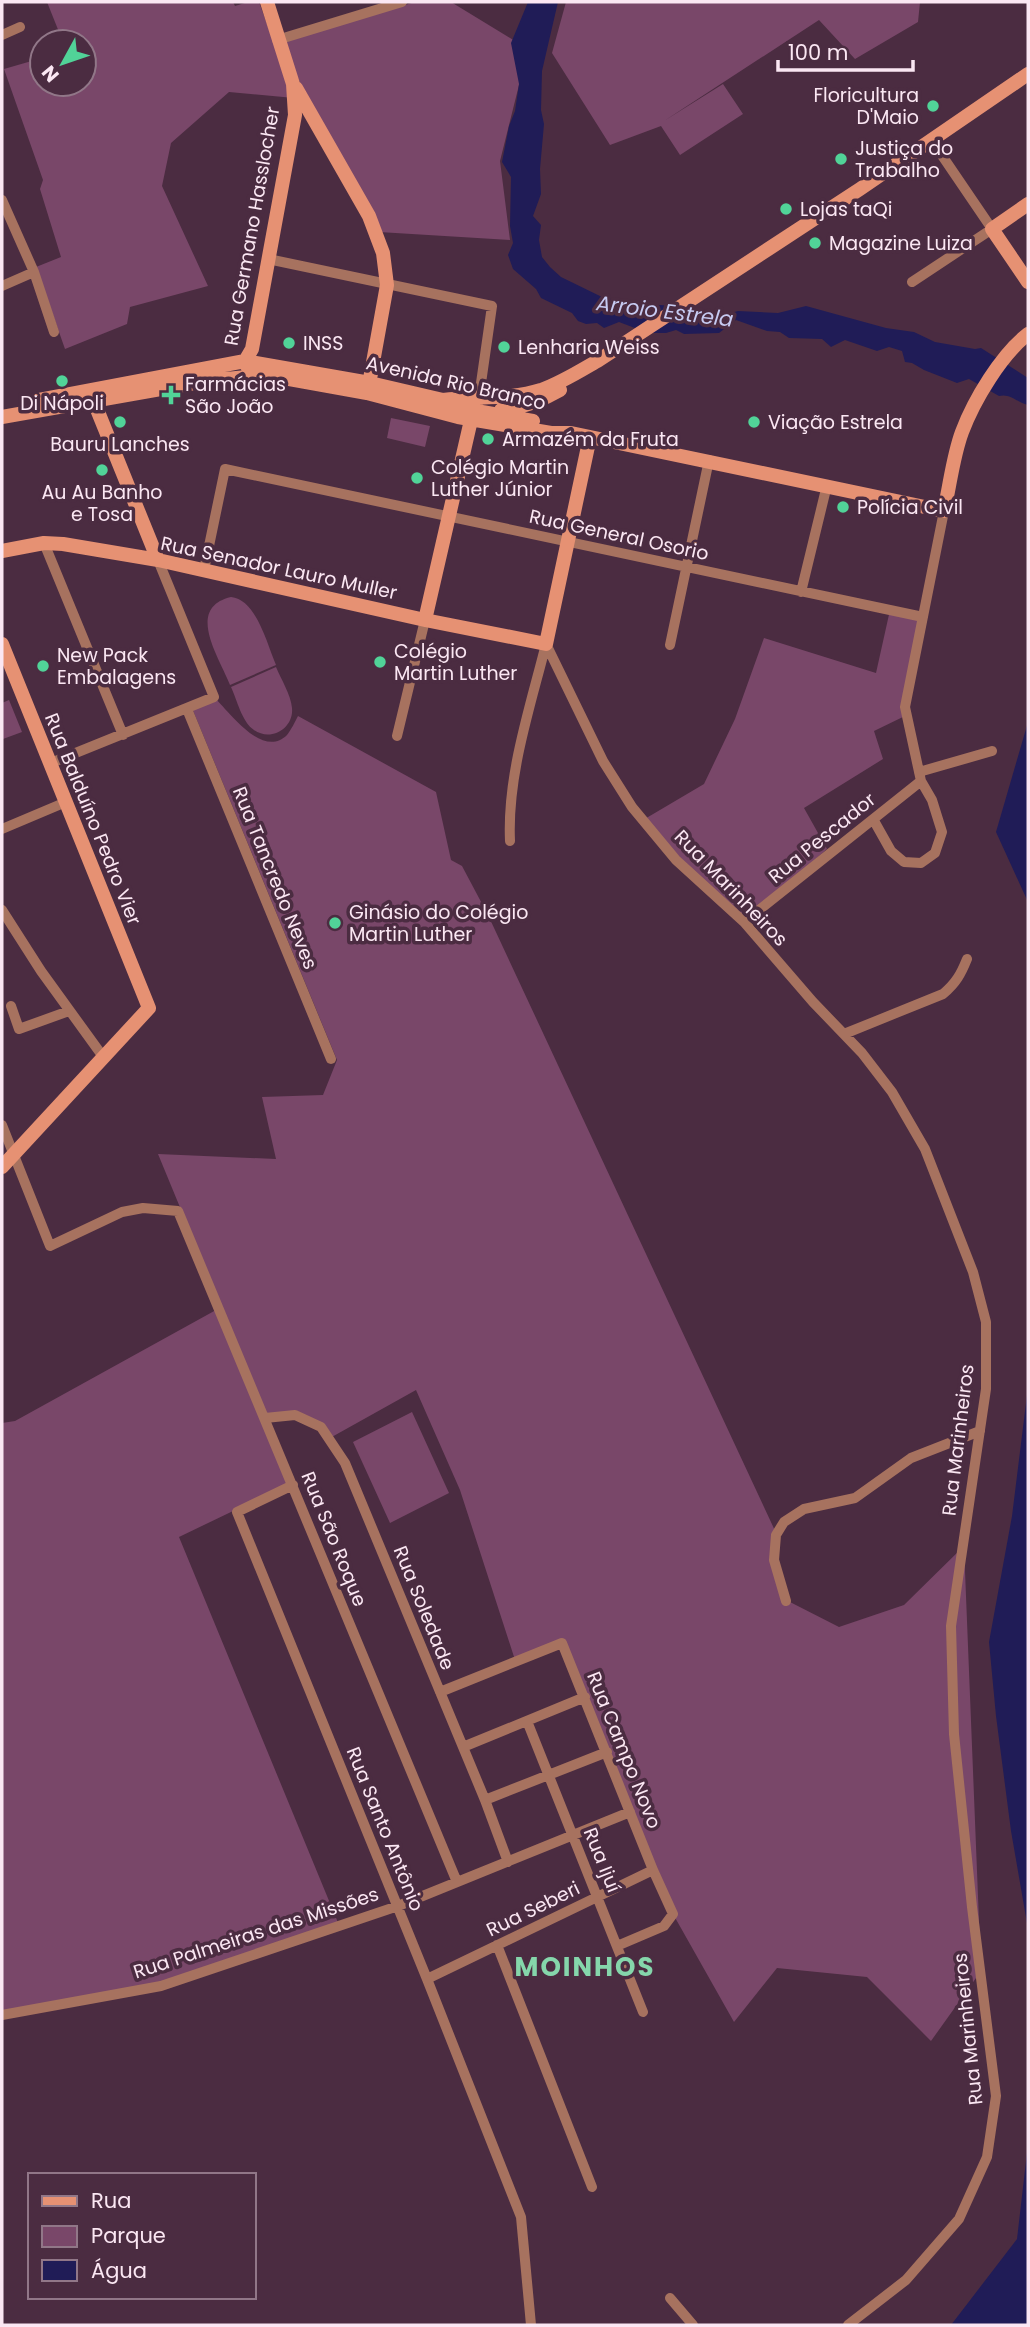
<svg xmlns="http://www.w3.org/2000/svg" width="1030" height="2327" font-family="Poppins,sans-serif">
  <style>
    .green { fill: #794769 }
    .water { fill: #201c57 }
    .lines { fill: none; stroke-linecap: round; stroke-linejoin: round }
    .street { stroke: #a7725f; stroke-width: 10 }
    .secondary { stroke: #e69173; stroke-width: 14 }
    .poi-dot { fill: #51d398; stroke: #4b2c41; stroke-width: 2.5 }
    .labels { text-anchor: middle; dominant-baseline: central; stroke-width: 7; stroke-linejoin: round; paint-order: stroke }
    .poi-label { font-size: 19px; fill: #fbe7f3; stroke: #4b2c41; text-anchor: start }
    .street-label { font-size: 19px; fill: #fbe7f3; stroke: #4b2c41 }
    .water-label { font-size: 21px; font-style: italic; fill: #c7cbf2; stroke: #4b2c41 }
    .district-label { font-size: 26px; font-weight: bold; letter-spacing: 2px; fill: #85d6ab; stroke: #4b2c41 }
  </style>
  <rect width="100%" height="100%" fill="#4b2c41"/>
  <path class="green" d="M47,2H233L235,6L248,2H259L294,98L229,92L171,143L162,186L208,286L130,307L127,324L65,349L36,267L61,257L40,189L43,180L4,69L42,58V84H84V42H63Z
    M415,2H451L528,49L500,161L510,240L379,232L318,121L281,42Z
    M566,2H920L918,22L855,59L819,20L664,121L723,84L743,114L680,155L661,126L610,145L552,53Z
    M391,418L430,426L425,447L387,438Z
    M231,597C256,599 267,644 276,665L230,685C219,657 185,608 231,597Z
    M890,610L923,617L907,715L874,731L883,759L804,808L827,849L744,922L643,820L704,784L735,719L764,638L876,673Z
    M276,667C281,679 291,695 292,708C294,728 271,742 254,730C242,722 237,700 231,687Z
    M215,698C230,713 263,759 287,735C291,730 295,722 298,716L436,792L451,860L462,866L488,915L777,1535L775,1560L788,1601L839,1627L904,1605L964,1546L981,1971L931,2041L867,1977L777,1968L734,2022L673,1914L564,1643L516,1663L460,1490L416,1390L330,1438L297,1416L267,1418L158,1154L276,1159L262,1097L323,1095L337,1060L192,708Z
    M9,700L22,732L3,739L2,703Z
    M216,1310L289,1484L179,1537L339,1925L161,1986L2,2015V1423L15,1421Z
    M412,1412L449,1493L390,1523L353,1442Z"/>
  <path class="water" d="M528,2H558L542,71L541,110L544,124L540,169L541,194L533,216L541,225L539,240L542,257L550,267L561,277L602,297L629,303L675,306L688,315L727,314L738,311L778,313L806,306L886,328L914,332L935,342L975,349L981,348L1028,378V405C1017,403 1011,393 999,396L969,379L957,383L924,370L912,363L905,362L902,351L889,347L877,351L845,340L831,347L822,339L789,338L780,332L767,331L736,320L719,333L684,334L676,330L666,333H648L619,322L604,328L597,323L586,324L578,321L572,313L541,298L536,289L513,269L508,255L513,243L510,226L511,177L502,162L509,126L515,111L519,84L511,43Z
    M1028,722V902L996,832Z
    M1028,1387V1929L1011,1831L996,1716L989,1642L1012,1516Z
    M1028,2144V2325H951L1017,2239Z"/>
  <g class="lines">
    <path class="street" d="M2,35L20,27
      M277,40L402,2
      M2,200L34,272L54,332
      M268,259L492,306L479,397
      M912,282L992,229L941,154
      M2,286L34,272
      M44,543L123,735
      M204,570L225,469L923,617
      M801,592L827,485
      M546,644L603,761L632,807L676,860L744,922L813,1002L862,1053L892,1092L925,1149L973,1272L986,1322V1389L951,1626L954,1734L972,1907L996,2096L987,2157L959,2219L906,2280L848,2325
      M670,645L709,460
      M187,709L331,1059
      M397,736L425,620
      M51,763L214,697L158,560
      M919,772L992,751
      M873,819L891,851L904,862L921,863L935,853L942,832L932,800L921,781L905,707L944,511
      M2,829L66,802
      M510,841C507,775 530,708 546,644
      M2,910L41,971L104,1058
      M744,922L921,781
      M11,1006L19,1029L69,1011
      M844,1034L943,994C956,983 961,974 967,959
      M2,1125L50,1246L122,1212L143,1208L178,1211L457,1882
      M265,1418L295,1415L321,1427L345,1463L485,1800L508,1862
      M293,1485L237,1512L427,1979L521,2217L531,2325
      M786,1601L774,1560L776,1535L784,1522L804,1509L855,1498L911,1458L980,1431
      M440,1692L562,1643L653,1870L673,1914L664,1926L617,1946
      M527,1721L643,2012
      M463,1747L585,1697
      M485,1800L607,1752
      M497,1945L592,2187
      M427,1979L653,1870
      M2,2015L161,1986L398,1906L630,1812
      M670,2298L693,2325"/>
    <path class="secondary" d="M296,88L369,216L383,253L387,285L368,390
      M1028,204L992,229L1028,282
      M248,368L245,361L252,349L295,115L293,84L267,2
      M90,392L158,560
      M39,400L245,361L370,383L443,400L482,412L533,421
      M443,400C475,396 510,400 541,390C561,383 580,371 599,360L860,189L1028,74
      M501,410C523,408 541,401 560,390
      M2,417L206,381L267,375L367,393L458,417L551,433H571L944,511C950,485 953,456 962,432C974,400 1001,355 1028,334
      M2,551L44,543L63,544L158,560L425,620L546,644L590,437
      M425,620L471,420
      M2,644L149,1008L2,1167"/>
  </g>
  <g class="poi-dot">
    <circle cx="933" cy="106" r="7"/>
    <circle cx="841" cy="159" r="7"/>
    <circle cx="786" cy="209" r="7"/>
    <circle cx="815" cy="243" r="7"/>
    <circle cx="289" cy="343" r="7"/>
    <circle cx="504" cy="347" r="7"/>
    <circle cx="62" cy="381" r="7"/>
    <path d="M167.5 384.5h7v7h7v7h-7v7h-7v-7h-7v-7h7z"/>
    <circle cx="120" cy="422" r="7"/>
    <circle cx="754" cy="422" r="7"/>
    <circle cx="488" cy="439" r="7"/>
    <circle cx="102" cy="470" r="7"/>
    <circle cx="417" cy="478" r="7"/>
    <circle cx="843" cy="507" r="7"/>
    <circle cx="380" cy="662" r="7"/>
    <circle cx="43" cy="666" r="7"/>
    <circle cx="335" cy="923" r="7"/>
  </g>
  <g class="labels">
    <g class="poi-label">
      <text x="919" y="95" text-anchor="end">Floricultura<tspan x="919" dy="22">D'Maio</tspan></text>
      <text x="855" y="148">Justiça do<tspan x="855" dy="22">Trabalho</tspan></text>
      <text x="800" y="209">Lojas taQi</text>
      <text x="829" y="243">Magazine Luiza</text>
      <text x="303" y="343">INSS</text>
      <text x="518" y="347">Lenharia Weiss</text>
      <text x="185" y="384">Farmácias<tspan x="185" dy="22">São João</tspan></text>
      <text x="62" y="403" text-anchor="middle">Di Nápoli</text>
      <text x="768" y="422">Viação Estrela</text>
      <text x="502" y="439">Armazém da Fruta</text>
      <text x="120" y="444" text-anchor="middle">Bauru Lanches</text>
      <text x="431" y="467">Colégio Martin<tspan x="431" dy="22">Luther Júnior</tspan></text>
      <text x="102" y="492" text-anchor="middle">Au Au Banho<tspan x="102" dy="22">e Tosa</tspan></text>
      <text x="857" y="507">Polícia Civil</text>
      <text x="394" y="651">Colégio<tspan x="394" dy="22">Martin Luther</tspan></text>
      <text x="57" y="655">New Pack<tspan x="57" dy="22">Embalagens</tspan></text>
      <text x="349" y="912">Ginásio do Colégio<tspan x="349" dy="22">Martin Luther</tspan></text>
    </g>
    <g class="street-label">
      <text transform="translate(252 226) rotate(-80)">Rua Germano Hasslocher</text>
      <text transform="translate(456 383) rotate(13)">Avenida Rio Branco</text>
      <text transform="translate(619 535) rotate(12)">Rua General Osorio</text>
      <text transform="translate(279 568) rotate(12)">Rua Senador Lauro Muller</text>
      <text transform="translate(93 819) rotate(68)">Rua Balduíno Pedro Vier</text>
      <text transform="translate(822 838) rotate(-39)">Rua Pescador</text>
      <text transform="translate(275 878) rotate(68)">Rua Tancredo Neves</text>
      <text transform="translate(731 888) rotate(46)">Rua Marinheiros</text>
      <text transform="translate(958 1440) rotate(-83)">Rua Marinheiros</text>
      <text transform="translate(334 1539) rotate(68)">Rua São Roque</text>
      <text transform="translate(424 1608) rotate(68)">Rua Soledade</text>
      <text transform="translate(624 1750) rotate(68)">Rua Campo Novo</text>
      <text transform="translate(385 1829) rotate(68)">Rua Santo Antônio</text>
      <text transform="translate(602 1860) rotate(68)">Rua Ijuí</text>
      <text transform="translate(533 1909) rotate(-26)">Rua Seberi</text>
      <text transform="translate(256 1933) rotate(-18)">Rua Palmeiras das Missões</text>
      <text transform="translate(968 2029) rotate(-96)">Rua Marinheiros</text>
    </g>
    <g class="water-label">
      <text transform="translate(665 311) rotate(7)">Arroio Estrela</text>
    </g>
    <g class="district-label">
      <text x="585" y="1967">MOINHOS</text>
    </g>
  </g>
  <rect width="1030" height="2327" fill="none" stroke="#fbe7f3" stroke-width="7"/>
  <rect x="28" y="2173" width="228" height="126" fill="#4b2c41" stroke="#917788" stroke-width="2"/>
  <rect x="42" y="2196" width="35" height="10" fill="#e69173" stroke="#917788" stroke-width="2"/>
  <text x="91" y="2208" font-size="21" fill="#fbe7f3">Rua</text>
  <rect x="42" y="2226" width="35" height="21" fill="#794769" stroke="#917788" stroke-width="2"/>
  <text x="91" y="2243" font-size="21" fill="#fbe7f3">Parque</text>
  <rect x="42" y="2260" width="35" height="21" fill="#201c57" stroke="#917788" stroke-width="2"/>
  <text x="91" y="2278" font-size="21" fill="#fbe7f3">Água</text>
  <g transform="translate(63 63) rotate(230)"><circle r="33" fill="#4b2c41" stroke="#917788" stroke-width="2"/>
  <path d="M0-5L12 26L0 18L-12 26Z" fill="#51d398"/>
  <text y="-10" font-size="19" font-weight="bold" text-anchor="middle" fill="#fbe7f3">N</text>
  </g>
  <path d="M778 60v10h135v-10" fill="none" stroke="#fbe7f3" stroke-width="3.5"/>
  <text x="788" y="60" font-size="21" fill="#fbe7f3" stroke="#4b2c41" stroke-width="5" paint-order="stroke">100 m</text>
</svg>
